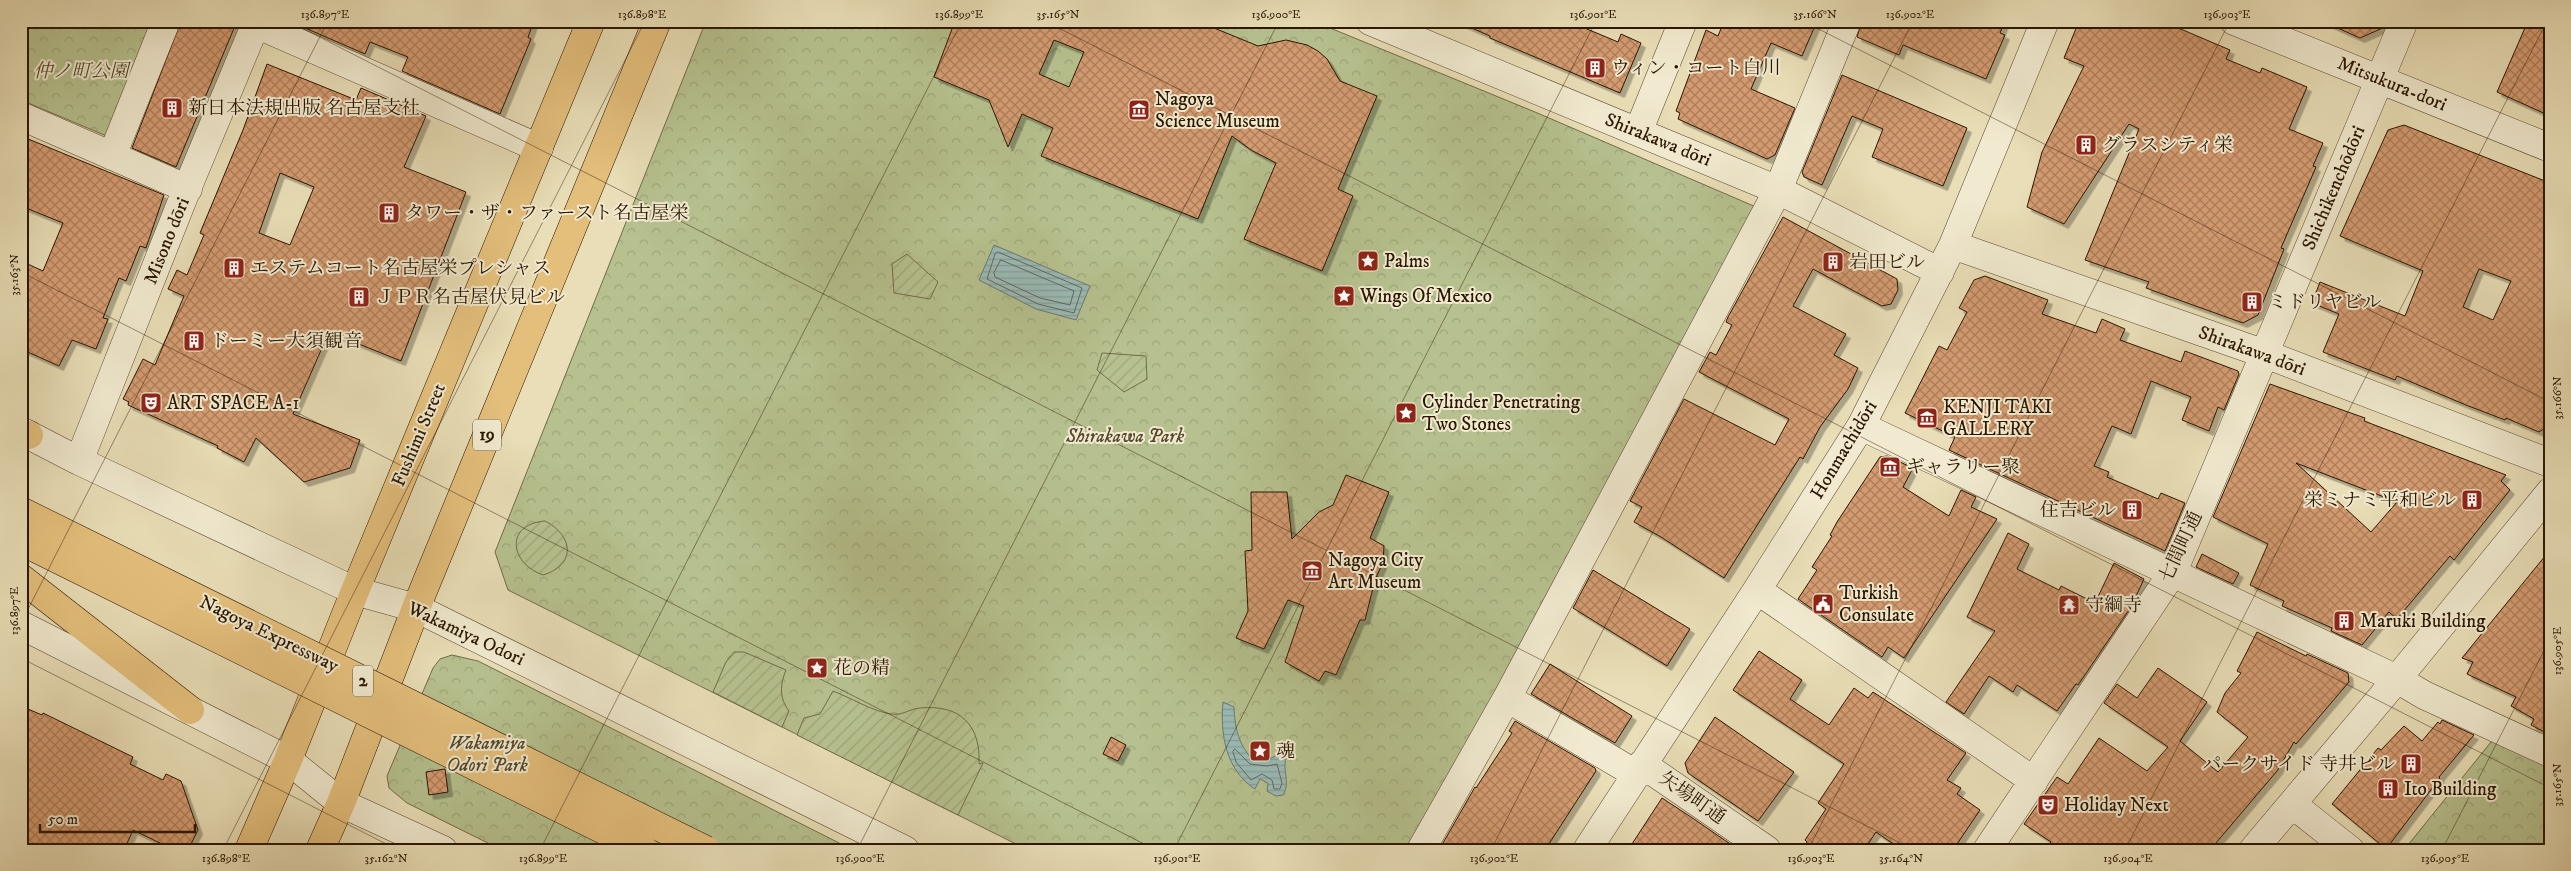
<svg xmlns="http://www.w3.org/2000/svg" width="2571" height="871" font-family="'IM FELL DW Pica','Noto Serif JP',serif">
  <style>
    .park { fill: url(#park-crowns); stroke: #706c48 }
    .garden { fill: url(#garden-furrows); stroke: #706c48 }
    .water { fill: url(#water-rules); stroke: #6d796e }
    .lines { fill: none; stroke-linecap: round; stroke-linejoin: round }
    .shore { stroke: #62685c; stroke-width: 1 }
    .building { fill: url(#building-cross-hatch); stroke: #2a1601; fill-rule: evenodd; filter: url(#shadow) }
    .minor-casing { stroke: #5a482e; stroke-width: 29 }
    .highway-casing { stroke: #2a1601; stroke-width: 29 }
    .minor { stroke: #f1ead0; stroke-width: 28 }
    .highway { stroke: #e4bf7c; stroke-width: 28 }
    .highway-bridge-casing { stroke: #2a1601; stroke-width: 29; stroke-linecap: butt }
    .highway-bridge { stroke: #e4bf7c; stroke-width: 28 }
    .ticks { fill: none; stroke: #2a1601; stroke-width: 1; stroke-opacity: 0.45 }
    .labels { text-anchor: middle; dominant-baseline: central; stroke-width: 4; stroke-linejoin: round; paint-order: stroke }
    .shield { fill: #f1ead0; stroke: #66563f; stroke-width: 1 }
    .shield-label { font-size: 18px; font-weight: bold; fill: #2a1601 }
    .poi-label { font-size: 19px; fill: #2a1601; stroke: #f1ead0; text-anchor: start }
    .park-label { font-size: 19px; font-style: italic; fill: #54492c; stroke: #f1ead0 }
    .street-label { font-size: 19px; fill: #2a1601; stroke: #f1ead0 }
    .neatline { fill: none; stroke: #2a1601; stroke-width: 2 }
    .ticks-label { font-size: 12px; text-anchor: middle; fill: #2a1601 }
  </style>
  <defs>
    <pattern id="park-crowns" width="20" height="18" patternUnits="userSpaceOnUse" patternTransform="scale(1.25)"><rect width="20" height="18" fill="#b6c18f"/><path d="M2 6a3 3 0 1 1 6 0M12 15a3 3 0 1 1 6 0" fill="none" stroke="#9da57a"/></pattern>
    <pattern id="garden-furrows" width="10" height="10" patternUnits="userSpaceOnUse" patternTransform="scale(1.25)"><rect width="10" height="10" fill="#b6c18f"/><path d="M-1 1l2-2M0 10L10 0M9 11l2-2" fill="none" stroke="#9da57a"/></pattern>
    <pattern id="water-rules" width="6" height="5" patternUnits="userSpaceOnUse" patternTransform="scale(1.25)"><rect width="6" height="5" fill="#9abbb7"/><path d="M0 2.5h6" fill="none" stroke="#85a09c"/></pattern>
    <pattern id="building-cross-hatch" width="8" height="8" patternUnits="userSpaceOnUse" patternTransform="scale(1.25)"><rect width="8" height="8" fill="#d49b70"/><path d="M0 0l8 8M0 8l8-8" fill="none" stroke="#ac7d5a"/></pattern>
    <filter id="shadow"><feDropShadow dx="4.5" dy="4.5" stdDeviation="0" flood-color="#0004"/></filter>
  </defs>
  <rect width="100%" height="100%" fill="#e9deb7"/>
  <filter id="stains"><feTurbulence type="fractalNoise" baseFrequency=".004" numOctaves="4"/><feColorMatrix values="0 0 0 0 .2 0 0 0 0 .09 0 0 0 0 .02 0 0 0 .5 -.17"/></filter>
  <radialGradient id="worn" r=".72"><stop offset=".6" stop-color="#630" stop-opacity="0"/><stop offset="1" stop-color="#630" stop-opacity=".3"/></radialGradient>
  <path class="park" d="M21,21H157L109,137L21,100Z
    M706,21H1313L1535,112L1756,207L1526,638L1405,850H1028L508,590L495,552Z
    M452,655L478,661L853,850H502L407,803L389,788L387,776L433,668L440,659Z
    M2500,738L2550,761V850H2404L2491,742Z"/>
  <path class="garden" d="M907,254L938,282L930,299L894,293L892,264Z
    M1102,353L1146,356L1147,379L1124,392L1097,370Z
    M545,521C574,536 576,565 543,575C509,563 505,524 545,521Z
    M734,652H744L786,670C780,685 779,698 789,711L782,727L713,692L726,662Z
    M833,691C851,698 872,711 891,714C902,716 909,709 920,708C960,704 981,725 979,764L983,763L958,815L797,735L804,718L820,714Z"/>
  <path class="water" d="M994,245L1090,286L1076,320L1036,309L979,280Z
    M1223,702L1234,707C1235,728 1238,743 1252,759C1267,761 1275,760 1284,746L1289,750C1279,770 1292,780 1283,795L1276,796L1267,791L1268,783L1260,779L1255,789C1226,770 1220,735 1223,702Z"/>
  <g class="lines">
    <path class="shore" d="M998,252L1082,288L1074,313L1038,304L987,279L995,254Z
      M1001,260L1074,291L1070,305L1040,298L995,277L994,273Z
      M1235,749L1250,764L1267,766L1277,764L1282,783L1280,789H1274L1272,780L1262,774L1251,780L1236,762L1233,752Z"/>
  </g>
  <path class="building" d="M181,21H237L176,167L132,148Z
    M289,21H534L528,37L531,39L500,114L402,71L408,57L370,42L365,54Z
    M955,21H1197L1258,46L1286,40L1307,45L1318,51L1327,59L1340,81L1377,96L1338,189L1353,196L1322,271L1244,239L1276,163L1251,150L1232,136L1198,219L1041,156L1053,128L1022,114L1008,147L989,100L934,77ZM1054,40L1084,52L1069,87L1039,74Z
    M1456,21H1568L1618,42L1621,34L1641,43L1620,93L1490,38V36Z
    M1724,21H1817L1802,56L1771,43L1751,89L1795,108L1775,155L1767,159L1678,119L1680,113L1676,111L1706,30L1718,36Z
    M1862,21H2005L2000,33L2005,35L1986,79L1903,45L1899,55L1857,37Z
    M2079,21H2162L2230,50L2226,59L2260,73L2262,68L2307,87L2289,129L2323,143L2313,166L2316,167L2281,248L2284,249L2258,315L2243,323L2165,295L2146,288L2149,282L2085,260L2139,129L2129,124L2064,224L2027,207L2042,152L2084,66L2064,58Z
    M2322,21H2387L2385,27L2360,38Z
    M2528,21H2550V116L2497,92Z
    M267,64L356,100L361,88L426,116L404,167L466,192L401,361L329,332L293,414L360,440L350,468L304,482L256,438L244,462L217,448L218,446L128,405L129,402L123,399L143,359L155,365L184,296L168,289L177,270L187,275L204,235L200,233L243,130ZM280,173L314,187L290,245L259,233Z
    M1842,75L1967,128L1943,186L1872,157L1883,129L1852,116L1822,185L1804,177L1802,172Z
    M2404,125L2550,183V425L2539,432L2506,418L2505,420L2466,405L2397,376L2395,380L2323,352L2339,314L2312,303L2320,282L2405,316L2423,271L2340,236L2388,130ZM2479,269L2511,281L2493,320L2463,307Z
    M21,136L164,195L146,248L140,246L126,281L119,278L103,318L108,319L96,349L72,340L59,366L21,349V261L43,271L63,223L21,206Z
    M1783,217L1897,279L1898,290L1891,304L1882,306L1813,269L1793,306L1846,334L1834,355L1858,368L1848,389L1820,427L1803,459L1800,457L1724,578L1661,537L1634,522L1642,507L1630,501L1684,399L1775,445L1789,419L1699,372L1710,352L1716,355L1732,325L1726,322L1728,317Z
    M1985,276L2048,300L2042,314L2096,333L2102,319L2125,329L2120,340L2181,362L2185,351L2238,371L2239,374L2224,410L2218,407L2209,431L2182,420L2191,397L2151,381L2131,434L2112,426L2094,466L2109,472L2107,477L2158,499L2161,493L2185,503L2165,551L1949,450L1955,437L1905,413L1939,346L1947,350L1967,312L1959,308L1974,280Z
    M2270,384L2348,412L2365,418L2364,421L2506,475L2501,481L2510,490L2454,560L2450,556L2397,619L2389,612L2362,645L2331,631L2332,628L2282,606L2284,601L2250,585L2268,544L2213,517ZM2296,463L2397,502L2371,532Z
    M1887,456L1913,468L1903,487L1949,516L1961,490L1976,497L1971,507L1997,519L1904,658L1888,647L1882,657L1798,599L1817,570L1812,567L1832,536L1830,535L1837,522L1880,457Z
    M1346,475L1389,492L1370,538L1384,546L1383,562L1375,580L1365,620H1360L1336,675L1325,671L1319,681L1285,662L1304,606L1288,600L1264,649L1236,638L1248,611L1245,551L1252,550L1251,492H1287L1292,539L1319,512L1333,505Z
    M2008,533L2029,544L2017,569L2059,590L2061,586L2095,603L2114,563L2144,579L2131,607L2078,685L2076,684L2057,711L2017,685L2013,692L1989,676L1964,714L1946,702L1995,631L1967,617Z
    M2550,550V735L2531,725L2534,719L2511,706L2516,697L2467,674L2473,662L2462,658Z
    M2202,554L2239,573L2233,584L2196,567Z
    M1593,570L1690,629L1667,666L1573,608Z
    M2257,632L2306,656L2307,654L2348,673L2349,682L2296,744L2294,742L2277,771L2210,850H2046L2051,842L2024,824L2057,777L2068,784L2099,738L2147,771L2168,747L2104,703L2117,684L2137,698L2158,668L2207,702L2180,741L2218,772L2248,737L2217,712L2225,693L2241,673L2237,671Z
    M1759,651L1802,680L1790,699L1829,725L1854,688L1868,698L1873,692L1966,753L1947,780L1961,788L1957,794L1980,810L1953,850H1902L1876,832L1864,850H1814L1806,844L1807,842L1805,840L1826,809L1818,803L1844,764L1733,690Z
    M1550,664L1632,716L1615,743L1531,694Z
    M21,706L42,715L43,713L133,757L130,764L163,780L166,774L181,781L198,830L188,850H159L162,844L133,830L124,850H28L21,847Z
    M1715,717L1794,772L1758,821L1688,773L1685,763Z
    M2442,720L2474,735L2439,777L2440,778L2386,849L2332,804L2378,748L2381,750L2404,726L2422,741L2438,722L2440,724Z
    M1515,721L1595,768L1596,771L1545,850H1439L1475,787L1476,788L1512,733L1509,731Z
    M1111,737L1126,745L1118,761L1103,754Z
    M445,769L448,792L429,795L426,772Z
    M1662,798L1691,817L1739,850H1628Z"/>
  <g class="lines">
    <g class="minor-casing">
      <path id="minor" d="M1370,21L1778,190L1940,272
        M2234,21L2550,148
        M256,24L539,148
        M21,116L188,189
        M1638,132L1683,21
        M112,156L166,21
        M1953,245L2265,354L2550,463
        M1861,426L2397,679L2424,695L2550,753
        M21,431L79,461L355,591L416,608L905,850
        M79,461L184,196L257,21
        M1757,590L2034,781
        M21,625L288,760L341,803L443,850
        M1507,698L1636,774
        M1642,764L1767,850
        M2292,804L2350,850
        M1421,850L1507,698L1778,190L1847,21
        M1587,850L1757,590L1861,426L1953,245L2045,21
        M1987,850L2173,572L2404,21
        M2253,850L2397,679L2550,492"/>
    </g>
    <g class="highway-casing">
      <path id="highway" d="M21,434L29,435
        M21,578L190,710
        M249,850L288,760L355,591L591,21
        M320,850L341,803L416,608L657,21"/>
    </g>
    <use href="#minor" class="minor"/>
    <use href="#highway" class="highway"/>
    <g class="highway-bridge-casing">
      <path id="highway-bridge" d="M21,511L706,850
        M21,541L644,850"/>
    </g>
    <use href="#highway-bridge" class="highway-bridge"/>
  </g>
  <path class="ticks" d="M288,21L1914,850M1045,21L2550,788M1803,21L2550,402M21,272L1156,850M21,623L328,21M21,658L398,850M223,850L645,21M540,850L962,21M857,850L1279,21M1174,850L1596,21M1491,850L1913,21M1808,850L2230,21M2125,850L2547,21M2442,850L2550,639"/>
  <defs>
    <g id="building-square" transform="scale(1.125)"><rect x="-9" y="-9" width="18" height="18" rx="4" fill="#8f2418" stroke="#f1ead0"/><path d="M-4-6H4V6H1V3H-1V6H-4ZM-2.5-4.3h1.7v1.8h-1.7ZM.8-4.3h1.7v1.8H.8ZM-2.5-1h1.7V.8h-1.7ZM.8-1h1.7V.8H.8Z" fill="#fff"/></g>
    <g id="museum-square" transform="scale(1.125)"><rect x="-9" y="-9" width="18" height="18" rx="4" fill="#8f2418" stroke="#f1ead0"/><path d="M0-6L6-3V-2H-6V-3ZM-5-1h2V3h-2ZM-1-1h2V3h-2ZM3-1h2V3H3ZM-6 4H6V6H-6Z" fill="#fff"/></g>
    <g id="sight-square" transform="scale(1.125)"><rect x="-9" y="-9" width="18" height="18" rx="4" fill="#8f2418" stroke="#f1ead0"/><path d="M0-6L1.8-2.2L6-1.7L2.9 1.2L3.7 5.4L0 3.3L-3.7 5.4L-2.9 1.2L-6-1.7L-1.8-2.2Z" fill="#fff"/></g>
    <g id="theatre-square" transform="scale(1.125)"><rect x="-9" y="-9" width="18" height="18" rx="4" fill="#8f2418" stroke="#f1ead0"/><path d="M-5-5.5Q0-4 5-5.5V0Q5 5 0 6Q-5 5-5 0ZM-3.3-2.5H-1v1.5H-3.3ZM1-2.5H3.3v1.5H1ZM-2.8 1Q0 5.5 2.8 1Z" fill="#fff"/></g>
    <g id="civic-square" transform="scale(1.125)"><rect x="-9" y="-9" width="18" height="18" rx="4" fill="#8f2418" stroke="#f1ead0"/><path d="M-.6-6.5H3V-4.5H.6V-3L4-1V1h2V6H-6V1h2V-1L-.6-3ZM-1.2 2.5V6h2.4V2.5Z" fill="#fff"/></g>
    <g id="temple-square" transform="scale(1.125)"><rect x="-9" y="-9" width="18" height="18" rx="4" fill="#8f2418" stroke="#f1ead0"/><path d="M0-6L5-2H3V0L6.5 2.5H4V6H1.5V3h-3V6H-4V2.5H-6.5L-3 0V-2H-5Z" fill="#fff"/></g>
  </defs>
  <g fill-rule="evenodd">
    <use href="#building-square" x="1595" y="68"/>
    <use href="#building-square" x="172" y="108"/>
    <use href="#museum-square" x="1139" y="110"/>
    <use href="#building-square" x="2086" y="145"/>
    <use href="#building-square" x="389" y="213"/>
    <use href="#sight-square" x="1368" y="261"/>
    <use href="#building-square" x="1833" y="262"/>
    <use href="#building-square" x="234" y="268"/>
    <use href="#sight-square" x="1344" y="296"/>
    <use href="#building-square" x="359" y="297"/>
    <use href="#building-square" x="2252" y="302"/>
    <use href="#building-square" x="194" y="341"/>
    <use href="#theatre-square" x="151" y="403"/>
    <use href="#sight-square" x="1406" y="413"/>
    <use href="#museum-square" x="1927" y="418"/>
    <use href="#museum-square" x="1890" y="467"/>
    <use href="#building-square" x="2472" y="500"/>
    <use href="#building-square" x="2132" y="510"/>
    <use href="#museum-square" x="1312" y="571"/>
    <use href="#civic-square" x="1823" y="604"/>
    <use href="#temple-square" x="2069" y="605"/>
    <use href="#building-square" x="2344" y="621"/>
    <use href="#sight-square" x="817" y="668"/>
    <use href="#sight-square" x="1260" y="751"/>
    <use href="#building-square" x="2411" y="764"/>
    <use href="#building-square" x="2388" y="789"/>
    <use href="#theatre-square" x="2048" y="805"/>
  </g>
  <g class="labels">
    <g class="shield">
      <rect x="473" y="419.5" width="28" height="31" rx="4"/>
      <rect x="353" y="665.5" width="20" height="31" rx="4"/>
    </g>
    <g class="shield-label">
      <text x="487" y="435">19</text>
      <text x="363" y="681">2</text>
    </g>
    <g class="poi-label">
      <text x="1611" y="68">ウィン・コート白川</text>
      <text x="1155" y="99">Nagoya<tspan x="1155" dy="22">Science Museum</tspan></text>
      <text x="188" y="108">新日本法規出版 名古屋支社</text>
      <text x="2102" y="145">グラスシティ栄</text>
      <text x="405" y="213">タワー・ザ・ファースト名古屋栄</text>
      <text x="1384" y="261">Palms</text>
      <text x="1849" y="262">岩田ビル</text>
      <text x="250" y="268">エステムコート名古屋栄プレシャス</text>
      <text x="1360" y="296">Wings Of Mexico</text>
      <text x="375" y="297">ＪＰＲ名古屋伏見ビル</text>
      <text x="2268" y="302">ミドリヤビル</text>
      <text x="210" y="341">ドーミー大須観音</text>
      <text x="1422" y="402">Cylinder Penetrating<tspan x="1422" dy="22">Two Stones</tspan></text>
      <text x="167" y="403">ART SPACE A-1</text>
      <text x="1943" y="407">KENJI TAKI<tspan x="1943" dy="22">GALLERY</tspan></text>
      <text x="1906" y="467">ギャラリー聚</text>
      <text x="2456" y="500" text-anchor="end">栄ミナミ平和ビル</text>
      <text x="2116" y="510" text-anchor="end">住吉ビル</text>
      <text x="1328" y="560">Nagoya City<tspan x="1328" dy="22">Art Museum</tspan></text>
      <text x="1839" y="593">Turkish<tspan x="1839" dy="22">Consulate</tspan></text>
      <text x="2085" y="605">守綱寺</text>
      <text x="2360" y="621">Maruki Building</text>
      <text x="833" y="668">花の精</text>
      <text x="1276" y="751">魂</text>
      <text x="2395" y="764" text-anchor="end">パークサイド 寺井ビル</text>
      <text x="2404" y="789">Ito Building</text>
      <text x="2064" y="805">Holiday Next</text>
    </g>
    <g class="park-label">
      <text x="81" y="71">仲ノ町公園</text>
      <text x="1125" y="436">Shirakawa Park</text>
      <text x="487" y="743">Wakamiya<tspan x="487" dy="22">Odori Park</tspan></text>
    </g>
    <g class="street-label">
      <text transform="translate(2392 84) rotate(22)">Mitsukura-dori</text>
      <text transform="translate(1658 140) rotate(22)">Shirakawa dōri</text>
      <text transform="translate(2334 188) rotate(-67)">Shichikenchōdōri</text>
      <text transform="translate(167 241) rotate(-68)">Misono dōri</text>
      <text transform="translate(2252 351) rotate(20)">Shirakawa dōri</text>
      <text transform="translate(419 435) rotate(-67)">Fushimi Street</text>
      <text transform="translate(1844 450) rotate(-59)">Honmachidōri</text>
      <text transform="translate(2181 547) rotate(-65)">七間町通</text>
      <text transform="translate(269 634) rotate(26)">Nagoya Expressway</text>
      <text transform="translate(466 634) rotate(25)">Wakamiya Odori</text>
      <text transform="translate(1692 798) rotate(35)">矢場町通</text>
    </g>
  </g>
  <rect width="2571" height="871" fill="none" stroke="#e9deb7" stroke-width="55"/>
  <path d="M40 824v8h155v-8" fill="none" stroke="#2a1601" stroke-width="2.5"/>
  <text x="48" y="824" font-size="15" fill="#2a1601" stroke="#f1ead0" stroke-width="4" paint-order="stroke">50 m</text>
  <rect x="28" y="28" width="2516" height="816" class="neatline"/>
  <g class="ticks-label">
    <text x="325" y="18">136.897°E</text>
    <text x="642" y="18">136.898°E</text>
    <text x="959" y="18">136.899°E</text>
    <text x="1058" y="18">35.165°N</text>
    <text x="1276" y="18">136.900°E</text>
    <text x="1593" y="18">136.901°E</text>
    <text x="1815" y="18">35.166°N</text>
    <text x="1910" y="18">136.902°E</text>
    <text x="2227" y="18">136.903°E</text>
    <text transform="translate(14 275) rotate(-90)" y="4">35.163°N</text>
    <text transform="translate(2557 398) rotate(-90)" y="4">35.166°N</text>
    <text transform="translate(14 611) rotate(-90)" y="4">136.897°E</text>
    <text transform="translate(2557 651) rotate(-90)" y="4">136.905°E</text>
    <text transform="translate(2557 785) rotate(-90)" y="4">35.165°N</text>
    <text x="226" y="862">136.898°E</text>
    <text x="386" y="862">35.162°N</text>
    <text x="543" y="862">136.899°E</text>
    <text x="860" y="862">136.900°E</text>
    <text x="1177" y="862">136.901°E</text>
    <text x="1494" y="862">136.902°E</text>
    <text x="1811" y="862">136.903°E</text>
    <text x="1901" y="862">35.164°N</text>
    <text x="2128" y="862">136.904°E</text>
    <text x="2445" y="862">136.905°E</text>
  </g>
  <rect width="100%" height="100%" filter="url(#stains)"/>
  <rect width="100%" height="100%" fill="url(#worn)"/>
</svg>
